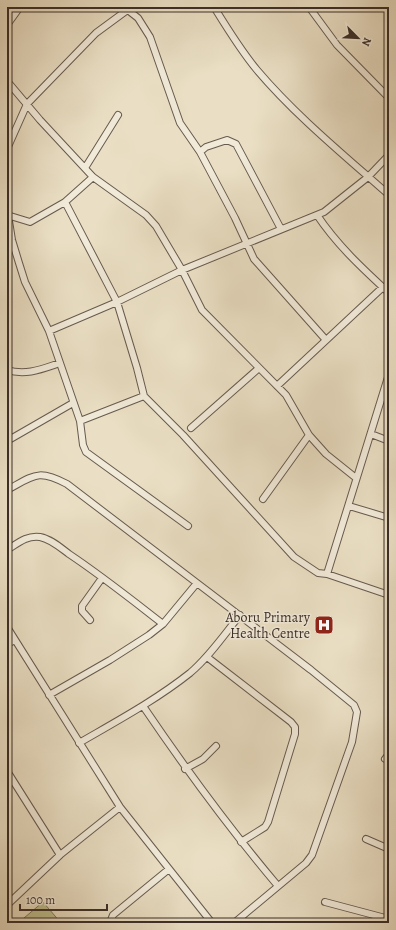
<svg xmlns="http://www.w3.org/2000/svg" width="396" height="930" font-family="Alegreya,serif">
  <style>
    .green { fill: #bfc08f; stroke: #7d775c }
    .lines { fill: none; stroke-linecap: round; stroke-linejoin: round }
    .minor-casing { stroke: #675a4f; stroke-width: 8 }
    .minor { stroke: #f1ead9; stroke-width: 6 }
    .labels { text-anchor: middle; dominant-baseline: central; stroke-width: 3; stroke-linejoin: round; paint-order: stroke }
    .poi-label { font-size: 14px; fill: #3b2e28; stroke: #f1ead9; text-anchor: end }
  </style>
  <rect width="100%" height="100%" fill="#eadfc4"/>
  <filter id="stains"><feTurbulence type="fractalNoise" baseFrequency=".005" numOctaves="4"/><feColorMatrix values="0 0 0 0 .2 0 0 0 0 .09 0 0 0 0 .02 0 0 0 .5 -.17"/></filter>
  <radialGradient id="worn" r=".72"><stop offset=".6" stop-color="#630" stop-opacity="0"/><stop offset="1" stop-color="#630" stop-opacity=".3"/></radialGradient>
  <path class="green" d="M43,902L61,923H18Z"/>
  <g class="lines">
    <g class="minor-casing">
      <path id="minor" d="M124,7L138,18L150,37L180,123L200,152L235,218L254,259L326,340
        M214,7C227,28 241,51 257,70C296,116 344,155 389,195
        M309,7L337,45L389,98
        M7,25L20,7
        M7,81L40,120L93,177L146,215L156,226L182,270L202,310L286,395L309,435L326,454L356,478
        M7,149L27,104L96,33L130,8
        M200,152L206,147L227,140L236,144L281,229
        M85,168L118,115
        M65,202L117,302L137,368L144,396L183,435L294,557L318,573L327,574L389,595
        M7,215L30,222L65,202L93,177
        M8,215L12,240L19,263L25,282L49,331L80,421L83,445L86,452L188,526
        M317,215C337,245 363,269 389,293
        M49,331L117,302L182,270L324,212L368,177L389,155
        M7,370C26,376 42,369 60,363
        M277,386L383,287
        M80,421L144,396
        M191,428L259,368
        M371,434L389,441
        M7,441L73,403
        M7,490C35,475 38,469 67,484L311,670L354,705L357,712L352,742L312,855L306,863L234,923
        M263,499L309,435
        M349,506L389,518
        M7,550C18,543 27,535 40,537C51,539 61,548 69,554C102,576 132,600 163,624
        M327,574L389,374
        M90,620L82,611V606L102,578
        M7,627L120,807L212,923
        M7,644L15,640
        M207,657L291,722L295,727V734L268,822L265,827L241,842
        M49,695L110,660L149,635L163,624L197,583
        M143,706C185,768 229,828 278,886
        M79,743C117,721 156,700 190,673C209,657 224,635 240,615
        M385,759L389,754
        M185,769L203,759L216,746
        M7,771L60,855
        M366,839L389,849
        M325,902L389,919
        M7,905L60,855L120,807
        M113,923L111,920L113,915L169,869"/>
    </g>
    <use href="#minor" class="minor"/>
  </g>
  <defs>
    <g id="hospital-square" transform="scale(1)"><rect x="-9" y="-9" width="18" height="18" rx="4" fill="#8f2418" stroke="#f1ead9"/><path d="M-5-5h3v3.5h4V-5h3V5h-3V1.5h-4V5h-3Z" fill="#fff"/></g>
  </defs>
  <g fill-rule="evenodd">
    <use href="#hospital-square" x="324" y="625"/>
  </g>
  <g class="labels">
    <g class="poi-label">
      <text x="310" y="617">Aboru Primary<tspan x="310" dy="16">Health Centre</tspan></text>
    </g>
  </g>
  <rect width="396" height="930" fill="none" stroke="#eadfc4" stroke-width="24"/>
  <rect x="8" y="8" width="380" height="914" fill="none" stroke="#3b2e28" stroke-width="2"/>
  <rect x="12" y="12" width="372" height="906" fill="none" stroke="#3b2e28"/>
  <g transform="translate(358 38) rotate(114)" stroke="#f1ead9" stroke-width="3" paint-order="stroke">
  <path d="M0-3L7 15L0 10L-7 15Z" fill="#3b2e28"/>
  <text y="-6" font-size="11" font-weight="bold" text-anchor="middle" fill="#3b2e28">N</text>
  </g>
  <path d="M20 904v6h87v-6" fill="none" stroke="#3b2e28" stroke-width="2"/>
  <text x="26" y="904" font-size="12" fill="#3b2e28" stroke="#f1ead9" stroke-width="3" paint-order="stroke">100 m</text>
  <rect width="100%" height="100%" filter="url(#stains)"/>
  <rect width="100%" height="100%" fill="url(#worn)"/>
</svg>
